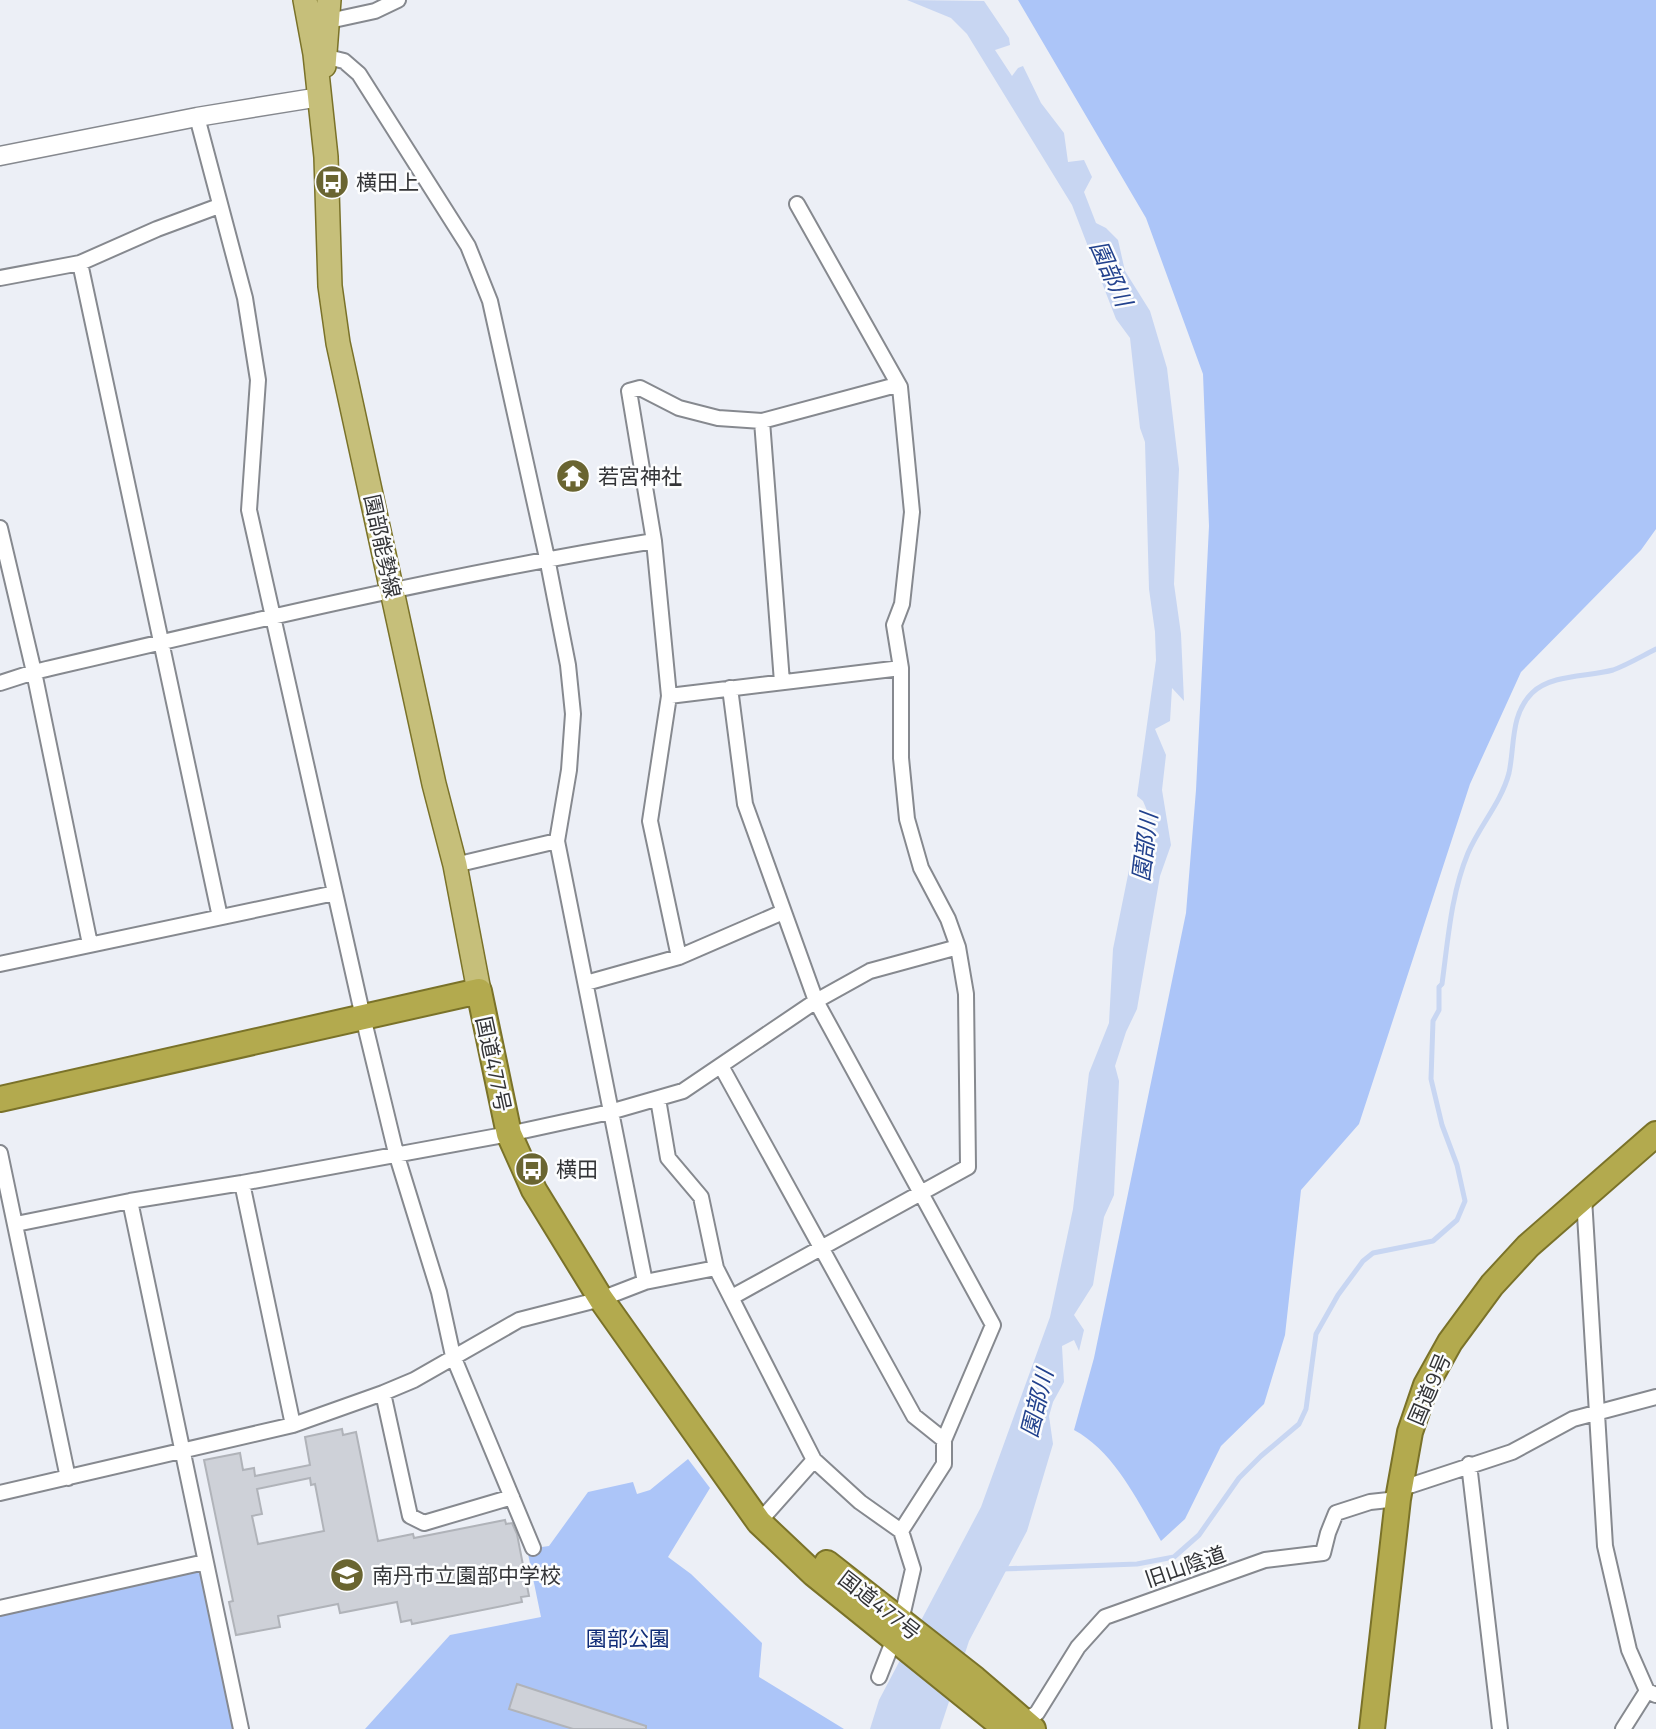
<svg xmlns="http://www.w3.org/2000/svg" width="1656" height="1729" font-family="Manrope,'Noto Sans JP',sans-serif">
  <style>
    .green { fill: #acc5f8 }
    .water { fill: #c8d6f2 }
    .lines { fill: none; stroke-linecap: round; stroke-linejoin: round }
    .stream { stroke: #c8d6f2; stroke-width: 5 }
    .building { fill: #ced1d8; stroke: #b0b3b9; stroke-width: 2; fill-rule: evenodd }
    .minor-casing { stroke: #86898f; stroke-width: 18 }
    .tertiary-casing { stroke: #86898f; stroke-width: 21 }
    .primary-casing { stroke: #7a7229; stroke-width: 26 }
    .trunk-casing { stroke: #7a7229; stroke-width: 28 }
    .minor { stroke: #fff; stroke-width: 14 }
    .tertiary { stroke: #fff; stroke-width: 18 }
    .primary { stroke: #c6bf7a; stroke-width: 23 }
    .trunk { stroke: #b3aa4e; stroke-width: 24 }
    .labels { text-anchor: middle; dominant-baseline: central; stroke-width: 5; stroke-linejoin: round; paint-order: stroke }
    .poi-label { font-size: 21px; fill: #333437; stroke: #fcfdfe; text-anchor: start }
    .street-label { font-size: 21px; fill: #333437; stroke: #fcfdfe }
    .park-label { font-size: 21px; fill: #102c77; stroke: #fcfdfe }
    .water-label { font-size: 23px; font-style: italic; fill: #21418d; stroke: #fcfdfe }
  </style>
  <rect width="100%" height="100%" fill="#eceff6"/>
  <path class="green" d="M1018,0H1656V529L1641,550L1521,672L1470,784L1359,1124L1301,1190L1285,1335L1264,1404L1221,1446L1185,1519L1161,1541C1138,1502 1115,1452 1074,1430L1094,1358L1186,913L1196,790L1209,526L1203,374L1146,218Z
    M688,1459L710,1488L668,1557L691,1574L762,1643L759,1677L844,1729H365L450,1635L541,1617L527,1549L549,1546L588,1492L633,1482L637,1494L650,1490Z
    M196,1571L203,1577L236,1729H0V1616Z"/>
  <path class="water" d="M907,0L984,1L1009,38L1010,45L995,50L1012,76L1018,68L1023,66L1041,103L1064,133L1068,162L1084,160L1092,177L1084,192L1096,223L1106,228L1118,240L1125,271L1150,311L1167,368L1179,469L1174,584L1181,634L1184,701L1172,688L1170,721L1155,729L1166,755L1162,790L1171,845L1160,876L1137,1009L1126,1032L1115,1066L1119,1081L1114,1195L1104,1217L1093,1285L1074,1315L1084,1330L1079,1351L1074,1340L1062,1346L1064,1382L1053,1402L1049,1416L1053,1444L1027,1531L969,1641L940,1729H870L879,1700L981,1507L1050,1317L1073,1209L1089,1073L1109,1023L1113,949L1130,865L1141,848L1148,813L1143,801L1137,796L1156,660L1155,632L1149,589L1145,442L1140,428L1130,338L1116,319L1072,205L967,34L951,18Z"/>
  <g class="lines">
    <path class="stream" d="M1001,1569L1137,1564L1174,1557L1199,1535L1239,1478L1261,1456L1299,1424L1306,1409L1316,1334L1338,1295L1363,1261L1373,1253L1433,1241L1457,1220L1465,1201L1457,1165L1442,1125L1431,1079L1433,1021L1439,1010V987L1442,984C1448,940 1451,894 1468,853C1480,825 1501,803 1509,773C1515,745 1510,715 1532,693C1551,674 1588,677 1613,670C1627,665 1642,656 1656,649"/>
  </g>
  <path class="building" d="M342,1429L343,1435L356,1432L378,1541L413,1534L414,1538L505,1520L506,1524L512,1523L517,1534L529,1596L521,1597L522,1602L412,1624L411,1620L401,1622L397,1602L340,1613L338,1604L278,1616L280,1627L236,1635L229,1602L233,1601L204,1460L240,1453L243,1470L254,1468L255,1476L310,1465L305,1437ZM310,1478L311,1485L315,1484L324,1531L258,1544L252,1516L262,1514L257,1489Z
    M517,1684L646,1726V1729H573L509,1709Z"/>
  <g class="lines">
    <g class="minor-casing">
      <path id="minor" d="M329,21L375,11L398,0
        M319,55L344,61L359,74L468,246L490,301L547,558L568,665L573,714L569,770L557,841L645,1282
        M197,117L245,298L258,380L249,510L363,1017L396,1153L439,1292L453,1356L533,1548
        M80,263L220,917
        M0,278L80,263L157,229L219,206
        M762,421L782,682
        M0,528L34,672L90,944
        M0,683L34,672C239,624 445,575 654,541
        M730,688L745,804L816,1001L993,1325L944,1440V1464L901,1531
        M669,696L901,668
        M455,865L557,841
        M679,957L650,821L669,696L654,541L629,391L640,388L679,408L718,418L762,421L889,387H900
        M0,964L335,893
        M586,983L679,957L783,912
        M721,1066L914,1416L944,1440
        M658,1099L668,1158L701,1197L716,1268L814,1460L860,1502L901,1531L913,1569L901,1621L879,1677
        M0,1153L68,1478
        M242,1183L293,1425
        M1584,1198L1605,1546L1629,1650L1647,1691L1656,1695
        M130,1201L241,1729
        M16,1224L130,1201L242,1183L509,1134L610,1112L683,1091L816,1001L870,971L958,947
        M732,1297L968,1167L966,994L958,947L948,919L921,868L907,819L901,758V668L894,625L902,604L912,512L900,387L797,204
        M383,1393L410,1516L424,1523L512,1497
        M1469,1464L1500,1729
        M1400,1487L1412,1485L1512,1452L1573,1419L1656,1397
        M0,1493L293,1425L383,1393L414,1380L519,1320L601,1299L645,1282L716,1268
        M759,1522L814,1460
        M0,1608L205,1562
        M1019,1724L1037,1713L1078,1647L1105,1617L1265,1560L1323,1553L1328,1533L1336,1513L1370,1502L1398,1499
        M1623,1729L1647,1691"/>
    </g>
    <g class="tertiary-casing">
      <path id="tertiary" d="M0,156L197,117L320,97"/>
    </g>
    <g class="primary-casing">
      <path id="primary" d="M305,0L315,54L326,157L330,286L338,343L434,784L455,865L479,991
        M324,66L329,0"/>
    </g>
    <g class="trunk-casing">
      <path id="trunk" d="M0,1099L479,991L509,1134L534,1190L601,1299L759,1522L814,1574L1006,1729
        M827,1563L975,1679L1033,1729
        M1372,1729L1398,1499L1410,1432L1426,1385L1450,1342L1492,1285L1528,1246L1656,1134"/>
    </g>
    <use href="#minor" class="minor"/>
    <use href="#tertiary" class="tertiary"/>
    <use href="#primary" class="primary"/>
    <use href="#trunk" class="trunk"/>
  </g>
  <defs>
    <g id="bus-disc" transform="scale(1.75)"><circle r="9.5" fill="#6a6531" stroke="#fcfdfe"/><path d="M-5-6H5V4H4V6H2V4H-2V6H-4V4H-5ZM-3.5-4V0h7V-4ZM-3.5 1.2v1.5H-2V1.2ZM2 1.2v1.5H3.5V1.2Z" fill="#fff"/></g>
    <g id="temple-disc" transform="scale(1.75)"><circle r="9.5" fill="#6a6531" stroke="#fcfdfe"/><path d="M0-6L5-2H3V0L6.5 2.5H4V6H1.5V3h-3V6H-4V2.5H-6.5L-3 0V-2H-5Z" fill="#fff"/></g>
    <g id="school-disc" transform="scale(1.75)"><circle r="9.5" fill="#6a6531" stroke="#fcfdfe"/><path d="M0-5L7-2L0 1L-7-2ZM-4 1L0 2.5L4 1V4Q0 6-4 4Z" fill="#fff"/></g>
  </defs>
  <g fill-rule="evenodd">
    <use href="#bus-disc" x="332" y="182"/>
    <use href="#temple-disc" x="573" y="476"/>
    <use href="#bus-disc" x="532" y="1169"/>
    <use href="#school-disc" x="347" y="1575"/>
  </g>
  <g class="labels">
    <g class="poi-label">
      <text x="356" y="182">横田上</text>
      <text x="598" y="476">若宮神社</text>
      <text x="556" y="1169">横田</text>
      <text x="372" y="1575">南丹市立園部中学校</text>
    </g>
    <g class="street-label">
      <text transform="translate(383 546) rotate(78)">園部能勢線</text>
      <text transform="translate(494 1064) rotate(78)">国道477号</text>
      <text transform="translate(1429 1389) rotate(-67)">国道9号</text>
      <text transform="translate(1185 1566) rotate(-19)">旧山陰道</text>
      <text transform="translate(880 1605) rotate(38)">国道477号</text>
    </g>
    <g class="park-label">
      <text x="628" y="1638">園部公園</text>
    </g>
    <g class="water-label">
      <text transform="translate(1112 273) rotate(66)">園部川</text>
      <text transform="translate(1144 847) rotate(-83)">園部川</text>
      <text transform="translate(1036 1403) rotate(-76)">園部川</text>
    </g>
  </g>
</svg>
